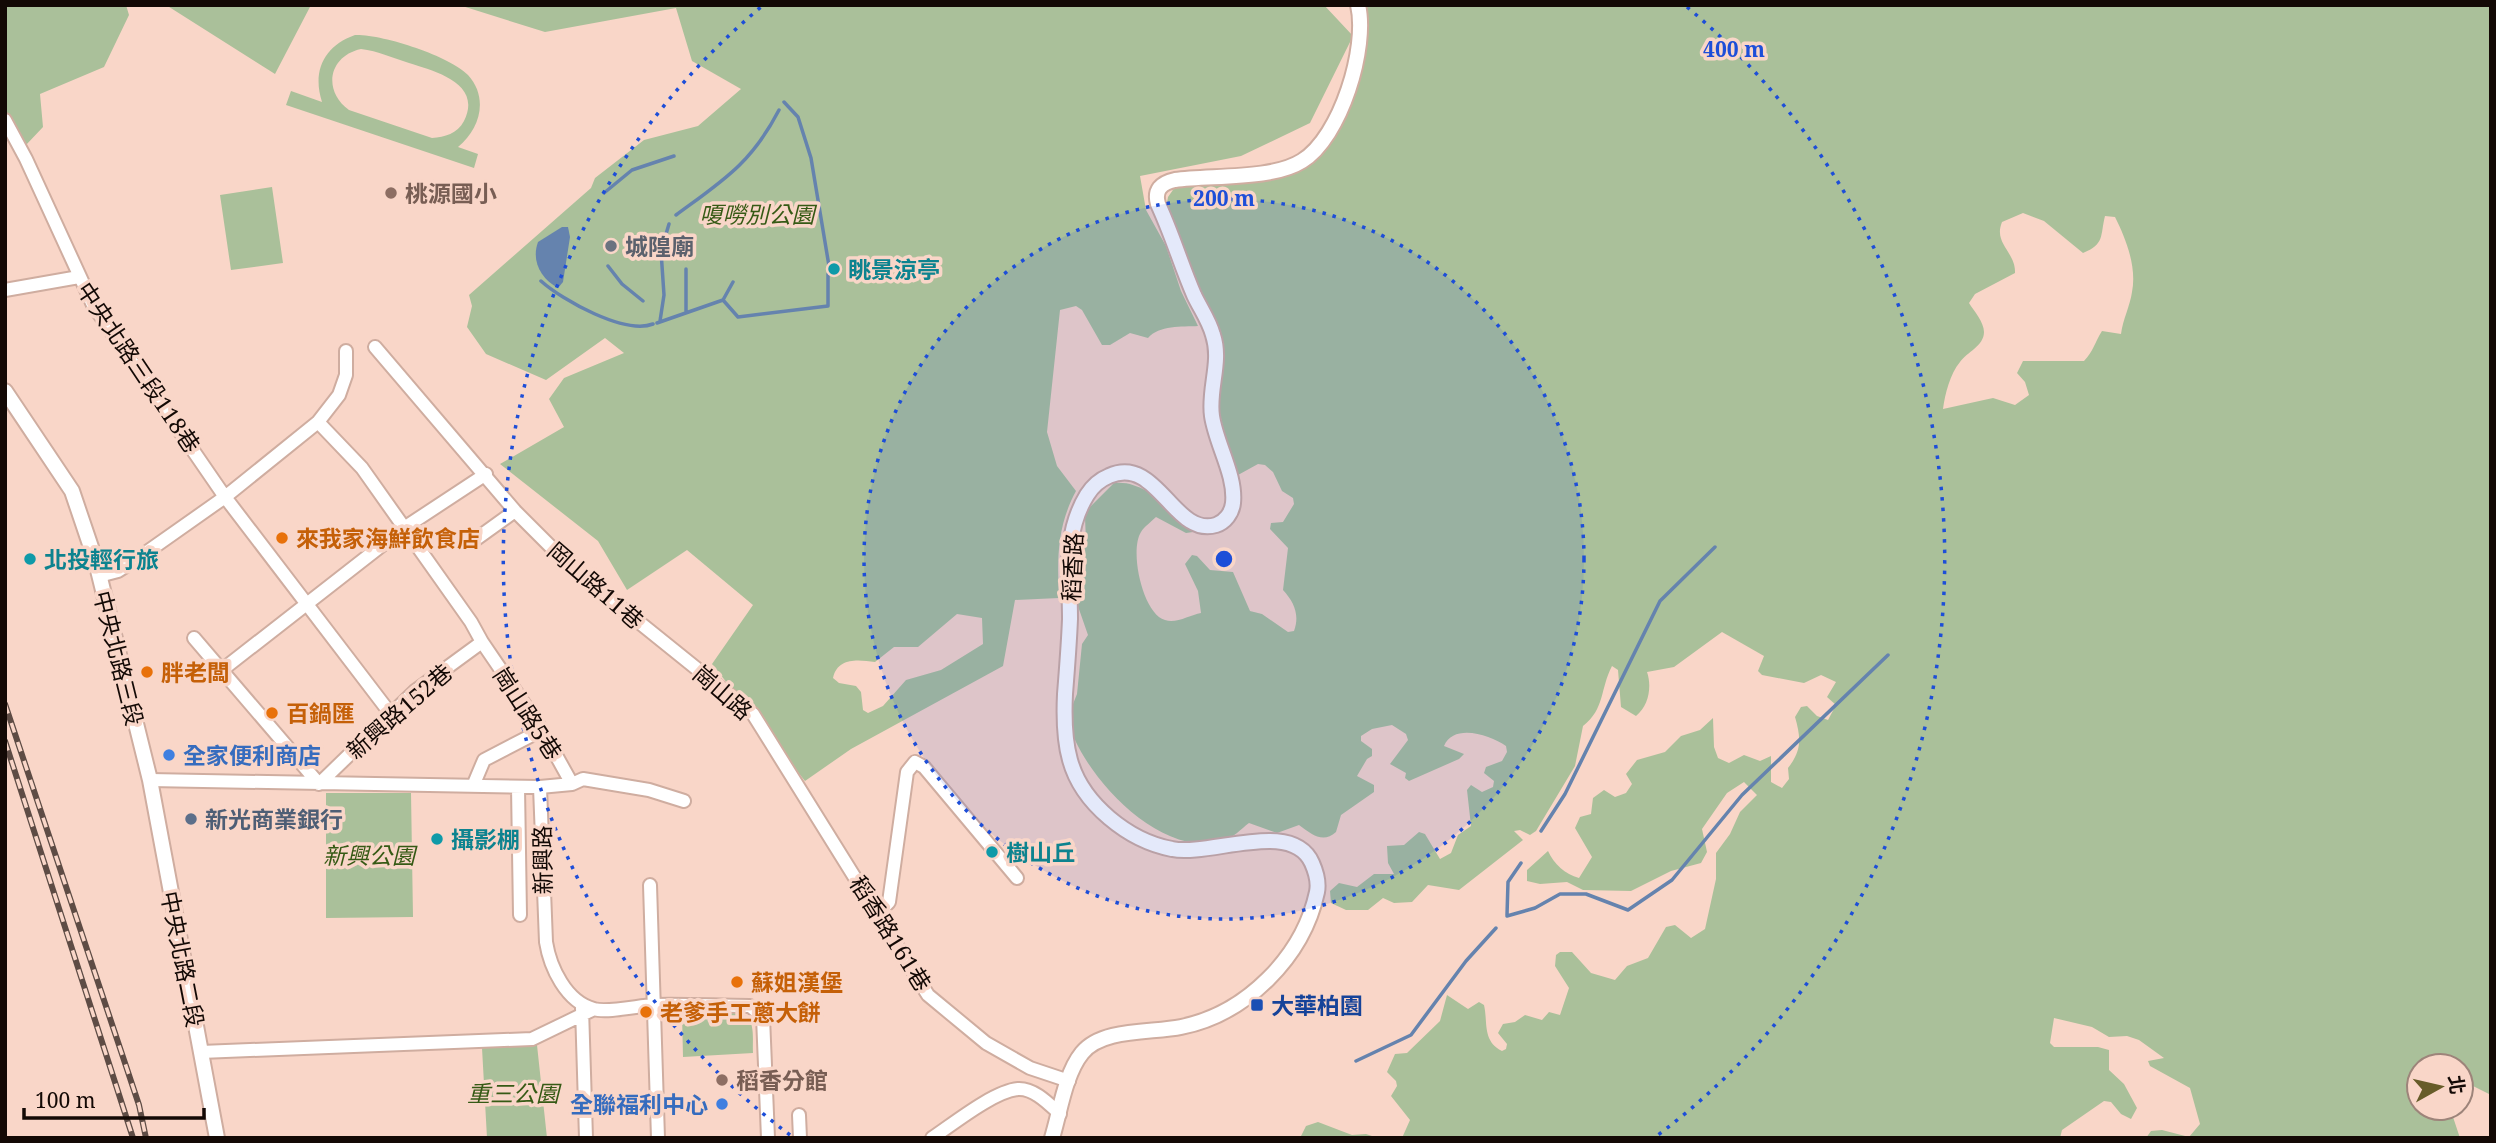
<svg xmlns="http://www.w3.org/2000/svg" width="2496" height="1143" font-family="'Noto Serif','Noto Sans TC',serif">
  <style>
    .green { fill: #aac09a; fill-rule: evenodd }
    .water { fill: #6583ae }
    .lines { fill: none; stroke-linecap: round; stroke-linejoin: round }
    .stream { stroke: #6583ae; stroke-width: 3.5 }
    .minor-casing { stroke: #cfada0; stroke-width: 16 }
    .tertiary-casing { stroke: #cfada0; stroke-width: 18 }
    .minor { stroke: #fff; stroke-width: 12 }
    .tertiary { stroke: #fff; stroke-width: 14 }
    .rail-casing { stroke: #5e4c45; stroke-width: 6 }
    .rail { stroke: #f9d6c8; stroke-width: 3.5; stroke-dasharray: 10; stroke-linecap: butt }
    .ring { fill: none; stroke: #1d4ed8; stroke-width: 3.5; stroke-dasharray: 3.5 7 }
    .education-dot { fill: #8d6e63; stroke: #f9d6c8; stroke-width: 2.5 }
    .worship-dot { fill: #6b7280; stroke: #f9d6c8; stroke-width: 2.5 }
    .culture-dot { fill: #0f9aa8; stroke: #f9d6c8; stroke-width: 2.5 }
    .food-dot { fill: #e8710a; stroke: #f9d6c8; stroke-width: 2.5 }
    .shop-dot { fill: #3f7fe0; stroke: #f9d6c8; stroke-width: 2.5 }
    .service-dot { fill: #5c6f8a; stroke: #f9d6c8; stroke-width: 2.5 }
    .transit-dot { fill: #1a4fb4; stroke: #f9d6c8; stroke-width: 2.5 }
    .labels { text-anchor: middle; dominant-baseline: central; stroke-width: 7; stroke-linejoin: round; paint-order: stroke }
    .education-label { font-size: 23px; font-weight: bold; fill: #785e54; stroke: #f9d6c8; text-anchor: start }
    .park-label { font-size: 23px; font-style: italic; fill: #365a15; stroke: #f9d6c8 }
    .worship-label { font-size: 23px; font-weight: bold; fill: #5b616d; stroke: #f9d6c8; text-anchor: start }
    .culture-label { font-size: 23px; font-weight: bold; fill: #0d838f; stroke: #f9d6c8; text-anchor: start }
    .street-label { font-size: 23px; fill: #130905; stroke: #f9d6c8 }
    .food-label { font-size: 23px; font-weight: bold; fill: #c56008; stroke: #f9d6c8; text-anchor: start }
    .shop-label { font-size: 23px; font-weight: bold; fill: #366cbe; stroke: #f9d6c8; text-anchor: start }
    .service-label { font-size: 23px; font-weight: bold; fill: #4e5e75; stroke: #f9d6c8; text-anchor: start }
    .transit-label { font-size: 23px; font-weight: bold; fill: #164399; stroke: #f9d6c8; text-anchor: start }
    .centre { fill: #1d4ed8; stroke: #f9d6c8; stroke-width: 3.5 }
    .ring-label { font-size: 21px; text-anchor: middle; font-weight: bold; fill: #1d4ed8; stroke: #f9d6c8; stroke-width: 7; stroke-linejoin: round; paint-order: stroke }
  </style>
  <rect width="100%" height="100%" fill="#f9d6c8"/>
  <path class="green" d="M5,5H126L129,15L104,67L40,94L43,127L26,145L5,110Z
    M166,5H311L275,74Z
    M459,5H1324L1353,36L1310,123L1241,156L1140,176L1146,210L1166,246L1181,291L1198,326C1182,327 1159,325 1148,338L1130,333L1110,345H1102L1082,310L1076,306L1060,310L1047,432L1057,466L1076,491C1057,526 1057,559 1059,598L1015,600L1003,666L851,749L805,781L712,664L753,605L687,550L627,590L598,541L500,464L564,427L549,399L564,378L624,353L605,338L546,380L486,354L467,327L472,306L469,295L591,188L595,178L644,140L698,126L741,89L692,61L676,8L545,32ZM957,614L982,618L983,644L941,670L906,680L883,706L868,713L863,710L861,692L856,686L839,683L833,678C838,657 858,660 875,662L894,647H918Z
    M1355,5H2491V1095L2461,1080V1066H2419V1108H2450L2460,1138H2146L2151,1131L2162,1130L2189,1137L2200,1124L2190,1088L2150,1066L2148,1061L2164,1058L2139,1040L2127,1036L2109,1037L2092,1027L2054,1018L2050,1043L2054,1047H2098L2109,1050V1070L2124,1084L2137,1108L2131,1119L2121,1114L2111,1102L2104,1101L2062,1130L2060,1138H1402L1410,1120L1391,1096L1397,1086L1396,1081L1387,1072L1395,1054L1407,1053L1440,1021L1447,995L1468,1009L1479,1002L1484,1005C1488,1022 1482,1041 1502,1051L1506,1049L1507,1044L1498,1033L1503,1024L1515,1022L1525,1015L1542,1020L1549,1012L1560,1015L1569,988L1555,966L1556,955L1560,952H1572L1591,973L1615,980L1627,966L1648,958L1666,927L1675,925L1691,938L1705,929L1716,879V853L1730,834L1740,812L1757,795L1744,782L1727,793L1702,829L1707,852L1701,863L1671,871L1631,891L1583,890L1567,882L1540,884L1527,881V870L1548,851C1554,864 1565,874 1579,878L1592,857L1575,828L1580,817L1591,814L1593,798L1604,790L1615,797L1626,793L1632,784L1626,774L1637,760L1665,752L1681,736L1700,730L1713,718L1714,747L1718,758L1729,763L1744,755L1760,761L1771,756V782L1782,788L1789,779L1788,768C1802,750 1801,738 1795,717L1801,707L1807,706L1817,716L1828,720L1836,705L1827,697L1836,682L1821,675L1804,683L1762,675L1758,671L1764,656L1722,632L1674,667L1647,672C1652,686 1649,706 1636,716L1621,707L1618,670L1612,666C1600,689 1605,709 1583,726L1575,766L1536,831L1530,835L1520,830L1514,831L1523,840L1459,890L1428,885L1412,902L1394,903L1383,898L1368,910H1346L1331,903L1330,891L1339,883L1357,887L1374,874H1394L1388,863L1387,846L1404,845L1419,832L1425,834L1440,859L1451,853L1458,835L1471,826L1467,790L1471,785L1482,792L1493,787L1494,781L1484,773L1486,767L1502,761L1507,752L1506,746C1490,735 1454,723 1444,746L1464,754L1459,759L1409,781L1405,778L1406,773L1390,764L1408,740L1406,734L1392,725L1372,729L1361,736V741L1372,749V756L1367,759L1357,776L1374,785V792L1341,815L1336,832C1323,844 1311,834 1299,825L1277,833L1249,823C1241,829 1233,838 1223,841C1164,858 1097,788 1075,740C1071,732 1073,723 1069,714L1077,694L1082,644L1088,635L1073,592L1086,541L1085,518L1090,507L1114,483C1143,479 1172,510 1195,526L1193,532L1186,533L1156,517C1152,521 1144,527 1141,532C1129,551 1143,614 1165,620C1176,624 1190,615 1201,613L1198,591L1185,564L1192,555L1197,556L1210,570L1233,572L1250,611L1262,614L1288,632L1294,631C1300,615 1294,602 1283,590L1288,548L1270,529L1271,523L1283,522L1294,504L1293,498L1282,491L1273,472L1265,465L1258,464L1238,475L1232,466L1218,405L1223,373L1166,208L1168,197L1175,187L1287,169L1330,138L1355,96L1358,66L1366,50L1364,32L1369,23L1368,17ZM2023,213L2044,221L2083,253C2105,244 2100,236 2105,216L2115,217C2126,239 2137,267 2132,292C2130,306 2123,319 2121,334L2102,331C2095,342 2093,352 2084,361H2023L2017,373L2025,382L2029,395L2015,405L1993,398L1943,409C1945,394 1950,374 1960,362C1967,352 1984,346 1984,332C1984,322 1974,311 1969,303L1975,294L2015,273C2016,252 1993,244 2002,222Z
    M355,35C382,34 450,56 468,75C489,98 480,129 458,147L478,154L474,168L286,105L291,91L322,102C312,71 324,46 355,35ZM361,49C378,51 393,58 409,63C434,71 483,83 464,121C457,134 445,137 432,138L349,110C322,90 329,56 361,49Z
    M272,187L283,263L231,270L220,195Z
    M326,793H411L413,917L326,918Z
    M739,1012C757,1018 752,1038 753,1053L683,1057L682,1014Z
    M537,1045L547,1138H487L482,1048Z
    M1318,1122L1352,1135L1366,1134L1378,1138H1300L1306,1126Z"/>
  <path class="water" d="M562,227H568L570,237L563,282L558,288C541,279 531,261 538,242Z"/>
  <g class="lines">
    <path class="stream" d="M784,102L798,117L811,158L829,266
      M604,193L632,170L674,156
      M676,215C722,181 751,164 779,110
      M608,266L622,284L643,301
      M541,281C562,300 625,335 653,324
      M723,300L733,282
      M686,312V269
      M660,321L664,295L661,251L669,224
      M657,323L723,300L738,317L828,306V274
      M1541,831L1565,794L1660,601L1715,547
      M1507,915L1508,882L1521,863
      M1507,916L1535,908L1560,894H1586L1628,910L1672,880L1742,795L1888,655
      M1356,1061L1411,1035L1466,961L1496,928"/>
    <g class="minor-casing">
      <path id="minor" d="M5,120L26,159L93,305L225,497L390,713
        M5,290L79,277
        M375,347L515,511L573,569L753,714L928,995L986,1043L1030,1068L1069,1081
        M318,422L362,468L471,622L482,642L542,730L572,784
        M472,542L515,511
        M99,576L118,571L137,559L225,497L318,422L339,395L346,375V351
        M194,638L319,784L415,691L482,642
        M222,670L404,528L486,474
        M150,780L540,787L572,784L583,779L649,790L684,801
        M473,786L484,760L542,730
        M518,787L520,915
        M540,787L546,942C550,967 566,1002 594,1009C606,1013 638,1006 653,1005C685,1004 718,1006 750,1006L763,1017L768,1138
        M650,885L658,1138
        M878,913L889,902L907,772L915,762L924,767L1017,878
        M582,1008L586,1138
        M201,1052L532,1039L594,1009
        M799,1115L800,1138
        M932,1138C953,1124 994,1091 1018,1089C1034,1088 1049,1104 1060,1114"/>
    </g>
    <g class="tertiary-casing">
      <path id="tertiary" d="M5,391L72,491L96,562L150,780L217,1138
        M1052,1138C1060,1112 1065,1074 1082,1053C1102,1028 1152,1033 1181,1027C1246,1014 1303,957 1317,892C1319,882 1316,872 1312,863C1292,818 1210,857 1172,849C1129,841 1082,804 1070,760C1064,739 1064,715 1065,694C1067,669 1069,644 1070,619C1070,576 1063,534 1087,495C1092,487 1099,480 1109,476C1157,454 1174,538 1216,525C1225,522 1232,513 1233,503C1236,475 1216,444 1212,416C1208,389 1222,362 1213,335C1209,320 1200,308 1194,295C1181,265 1172,234 1158,204C1154,190 1161,183 1175,180C1211,175 1272,180 1302,161C1341,137 1368,47 1358,5"/>
    </g>
    <use href="#minor" class="minor"/>
    <use href="#tertiary" class="tertiary"/>
    <g class="rail-casing">
      <path id="rail" d="M5,704L139,1105L146,1138
        M5,741L133,1138"/>
    </g>
    <use href="#rail" class="rail"/>
  </g>
  <circle cx="1224" cy="559" r="360" fill="#1d4ed8" fill-opacity=".12"/>
  <g class="ring">
    <circle cx="1224" cy="559" r="360"/>
    <path d="M790 1135A721 721 0 0 1 761 7M1687 7A721 721 0 0 1 1658 1135"/>
  </g>
  <g class="education-dot">
    <circle cx="391" cy="193" r="7"/>
    <circle cx="722" cy="1080" r="7"/>
  </g>
  <circle class="worship-dot" cx="611" cy="246" r="7"/>
  <g class="culture-dot">
    <circle cx="834" cy="269" r="7"/>
    <circle cx="30" cy="559" r="7"/>
    <circle cx="437" cy="839" r="7"/>
    <circle cx="992" cy="852" r="7"/>
  </g>
  <g class="food-dot">
    <circle cx="282" cy="538" r="7"/>
    <circle cx="147" cy="672" r="7"/>
    <circle cx="272" cy="713" r="7"/>
    <circle cx="737" cy="982" r="7"/>
    <circle cx="646" cy="1012" r="7"/>
  </g>
  <g class="shop-dot">
    <circle cx="169" cy="755" r="7"/>
    <circle cx="722" cy="1104" r="7"/>
  </g>
  <circle class="service-dot" cx="191" cy="819" r="7"/>
  <rect class="transit-dot" x="1250" y="998" width="14" height="14" rx="3.5"/>
  <g class="labels">
    <g class="education-label">
      <text x="405" y="193">桃源國小</text>
      <text x="736" y="1080">稻香分館</text>
    </g>
    <g class="park-label">
      <text x="757" y="214">嗄嘮別公園</text>
      <text x="369" y="855">新興公園</text>
      <text x="513" y="1093">重三公園</text>
    </g>
    <g class="worship-label">
      <text x="625" y="246">城隍廟</text>
    </g>
    <g class="culture-label">
      <text x="848" y="269">眺景涼亭</text>
      <text x="44" y="559">北投輕行旅</text>
      <text x="451" y="839">攝影棚</text>
      <text x="1006" y="852">樹山丘</text>
    </g>
    <g class="street-label">
      <text transform="translate(139 367) rotate(56)">中央北路三段118巷</text>
      <text transform="translate(1072 567) rotate(-87)">稻香路</text>
      <text transform="translate(596 585) rotate(41)">岡山路11巷</text>
      <text transform="translate(119 658) rotate(76)">中央北路三段</text>
      <text transform="translate(723 692) rotate(41)">崗山路</text>
      <text transform="translate(399 711) rotate(-41)">新興路152巷</text>
      <text transform="translate(528 713) rotate(57)">崗山路5巷</text>
      <text transform="translate(542 860) rotate(-91)">新興路</text>
      <text transform="translate(891 933) rotate(58)">稻香路161巷</text>
      <text transform="translate(183 959) rotate(79)">中央北路二段</text>
    </g>
    <g class="food-label">
      <text x="296" y="538">來我家海鮮飲食店</text>
      <text x="161" y="672">胖老闆</text>
      <text x="286" y="713">百鍋匯</text>
      <text x="751" y="982">蘇姐漢堡</text>
      <text x="660" y="1012">老爹手工蔥大餅</text>
    </g>
    <g class="shop-label">
      <text x="183" y="755">全家便利商店</text>
      <text x="708" y="1104" text-anchor="end">全聯福利中心</text>
    </g>
    <g class="service-label">
      <text x="205" y="819">新光商業銀行</text>
    </g>
    <g class="transit-label">
      <text x="1271" y="1005">大華柏園</text>
    </g>
  </g>
  <circle cx="1224" cy="559" r="10" class="centre"/>
  <g class="ring-label">
    <text x="1734" y="57">400 m</text>
    <text x="1224" y="206">200 m</text>
  </g>
  <rect width="2496" height="1143" fill="none" stroke="#130905" stroke-width="14"/>
  <g transform="translate(2440 1087) rotate(82)"><circle r="33" fill="#f9d6c8" stroke="#9d847a" stroke-width="2"/>
  <path d="M0-5L12 26L0 18L-12 26Z" fill="#675c29"/>
  <text y="-10" font-size="19" font-weight="bold" text-anchor="middle" fill="#130905">北</text>
  </g>
  <path d="M24 1108v10h180v-10" fill="none" stroke="#130905" stroke-width="3.5"/>
  <text x="35" y="1108" font-size="21" fill="#130905" stroke="#f9d6c8" stroke-width="5" paint-order="stroke">100 m</text>
</svg>
